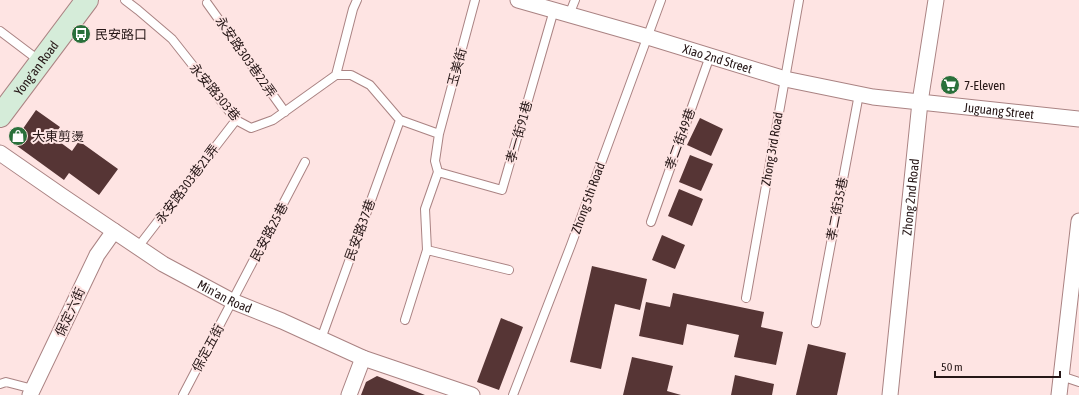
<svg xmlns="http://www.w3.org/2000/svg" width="1079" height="395" font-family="'Asap Condensed','Noto Sans TC',sans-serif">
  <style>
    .building { fill: #563535 }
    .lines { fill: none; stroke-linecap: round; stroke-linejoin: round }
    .service-casing { stroke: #aa8383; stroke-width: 10 }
    .minor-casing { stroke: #aa8383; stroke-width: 17 }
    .secondary-casing { stroke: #aa8383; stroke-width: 24 }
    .service { stroke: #fff; stroke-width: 8 }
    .minor { stroke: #fff; stroke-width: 15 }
    .secondary { stroke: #d5ecd9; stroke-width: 22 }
    .labels { text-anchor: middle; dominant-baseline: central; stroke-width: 4; stroke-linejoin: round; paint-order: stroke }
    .poi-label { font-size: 13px; fill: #261717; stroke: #fee4e3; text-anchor: start }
    .street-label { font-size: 13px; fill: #261717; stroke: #fee4e3 }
  </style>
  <rect width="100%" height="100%" fill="#fee4e3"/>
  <path class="building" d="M36,110L60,127L53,137L72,151L79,141L118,169L99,195L69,173L64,180L13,143Z
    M700,118L723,129L711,156L687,145Z
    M690,155L713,164L701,191L679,182Z
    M679,189L703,199L692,226L668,216Z
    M662,235L685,245L675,269L652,260Z
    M592,266L647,279L640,310L615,304L601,369L570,362Z
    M673,293L764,312L761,327L783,332L776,365L734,357L739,335L687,324L683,345L639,336L646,302L670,307Z
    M501,318L523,327L499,390L477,382Z
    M808,344L846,353L837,395H796Z
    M632,357L673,366L667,391L681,395H623Z
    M735,375L774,384L772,395H731Z
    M377,376L425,395H361L366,382Z"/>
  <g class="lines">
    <g class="service-casing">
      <path id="service" d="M125,0L138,10L172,39L236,120L251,128L273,120L336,75H351L370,85L400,120L439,134
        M207,3L285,112
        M569,15L575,0
        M0,31L41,62
        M336,75L353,9L357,0
        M438,172L502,190L554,10
        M438,172L435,161L439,134L475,0
        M651,222L710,56
        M138,247L236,120
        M427,250L509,270
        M746,298L799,0
        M405,320L427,250L425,209L438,172
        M816,323L859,94
        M321,339L400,120
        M1061,376L1079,382
        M0,384L6,382L33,389
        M183,395L305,162
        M513,395L571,245L661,0"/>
    </g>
    <g class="minor-casing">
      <g id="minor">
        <path id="s1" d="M518,0L648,37L785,79L873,97L1079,119"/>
        <path id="s2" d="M0,153L62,196L163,264L232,301L282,321L363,358L472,395"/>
        <path d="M30,395L97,255L114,231"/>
        <path d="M349,395L363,358"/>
        <path id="s3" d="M890,395L920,102L936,0"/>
        <path d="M1059,395L1079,221"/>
      </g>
    </g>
    <g class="secondary-casing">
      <g id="secondary">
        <path id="s4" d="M0,116L87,0"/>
      </g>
    </g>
    <use href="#service" class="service"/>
    <use href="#minor" class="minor"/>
    <use href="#secondary" class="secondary"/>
  </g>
  <defs>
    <g id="bus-disc" transform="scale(1)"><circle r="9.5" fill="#2a703b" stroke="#fee4e3"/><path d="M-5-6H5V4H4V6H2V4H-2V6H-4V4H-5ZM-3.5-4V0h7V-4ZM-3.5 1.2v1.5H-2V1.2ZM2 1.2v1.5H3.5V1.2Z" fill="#fff"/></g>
    <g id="supermarket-disc" transform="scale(1)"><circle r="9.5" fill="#2a703b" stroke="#fee4e3"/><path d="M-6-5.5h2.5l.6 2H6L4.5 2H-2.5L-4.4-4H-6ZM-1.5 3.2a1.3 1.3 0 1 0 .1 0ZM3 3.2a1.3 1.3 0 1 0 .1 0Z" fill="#fff"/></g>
    <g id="shop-disc" transform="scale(1)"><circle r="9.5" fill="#2a703b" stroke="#fee4e3"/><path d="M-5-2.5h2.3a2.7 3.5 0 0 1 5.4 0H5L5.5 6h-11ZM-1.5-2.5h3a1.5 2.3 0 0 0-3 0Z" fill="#fff"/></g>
  </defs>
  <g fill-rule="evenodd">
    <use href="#bus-disc" x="81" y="34"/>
    <use href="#supermarket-disc" x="950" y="85"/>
    <use href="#shop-disc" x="18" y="136"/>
  </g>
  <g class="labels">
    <g class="poi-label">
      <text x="95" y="34">民安路口</text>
      <text x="964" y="85">7-Eleven</text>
      <text x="32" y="136">大東剪燙</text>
    </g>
    <g class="street-label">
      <text transform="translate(246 57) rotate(55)">永安路303巷22弄</text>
      <text stroke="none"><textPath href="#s1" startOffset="208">Xiao 2nd Street</textPath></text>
      <text transform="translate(457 67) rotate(-75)">玉美街</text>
      <text stroke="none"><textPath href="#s4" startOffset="60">Yong'an Road</textPath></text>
      <text transform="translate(215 92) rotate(50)">永安路303巷</text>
      <text stroke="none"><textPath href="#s1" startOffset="495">Juguang Street</textPath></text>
      <text transform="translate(519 132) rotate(-74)">孝一街91巷</text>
      <text transform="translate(680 139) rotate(-70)">孝二街49巷</text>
      <text transform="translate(772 149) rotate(-80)">Zhong 3rd Road</text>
      <text transform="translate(187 184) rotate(-53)">永安路303巷21弄</text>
      <text stroke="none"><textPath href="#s3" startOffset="199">Zhong 2nd Road</textPath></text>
      <text transform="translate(588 198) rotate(-70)">Zhong 5th Road</text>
      <text transform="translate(837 209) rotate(-79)">孝二街35巷</text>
      <text transform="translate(360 230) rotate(-70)">民安路37巷</text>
      <text transform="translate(269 232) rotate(-62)">民安路25巷</text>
      <text stroke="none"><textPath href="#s2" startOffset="267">Min'an Road</textPath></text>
      <text transform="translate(70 312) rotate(-65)">保定六街</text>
      <text transform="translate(208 348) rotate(-62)">保定五街</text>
    </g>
  </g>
  <path d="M935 371v6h125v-6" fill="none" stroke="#261717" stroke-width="2"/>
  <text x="941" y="371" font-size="12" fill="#261717" stroke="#fee4e3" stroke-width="3" paint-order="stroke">50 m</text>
</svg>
